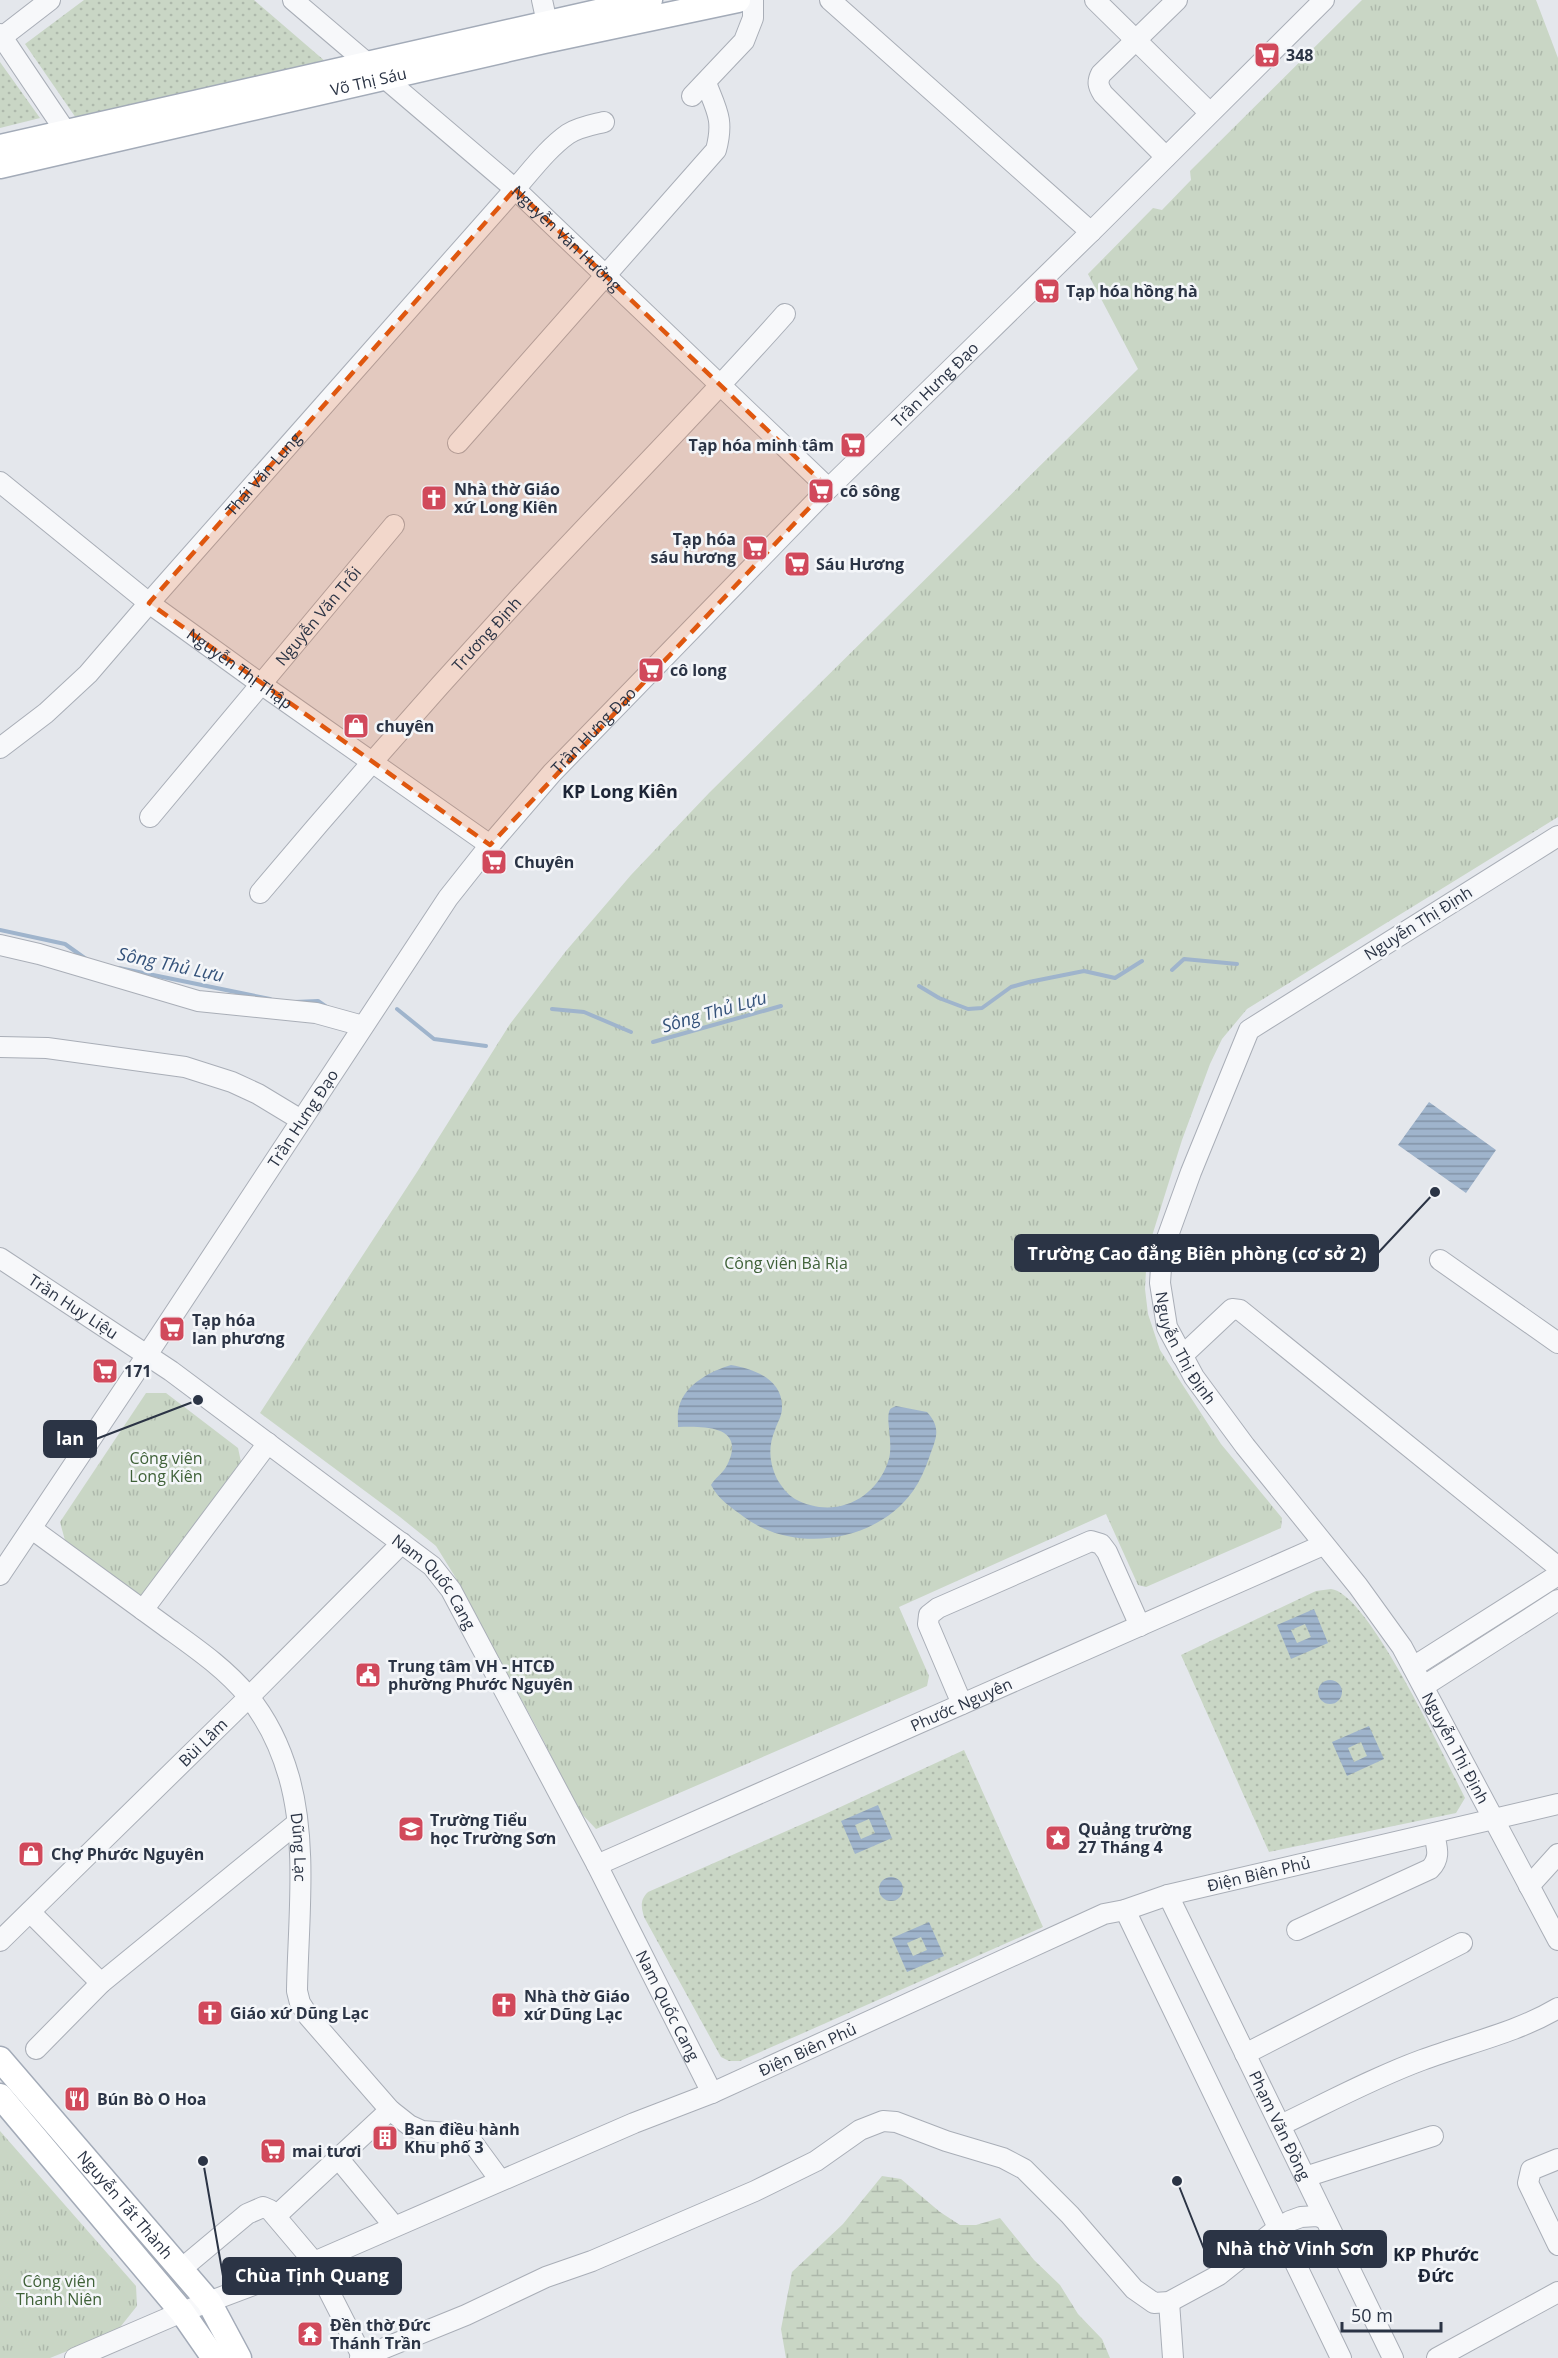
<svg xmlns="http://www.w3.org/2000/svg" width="1558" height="2358" font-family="'Open Sans',sans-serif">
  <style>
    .grass { fill: url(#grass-dots) }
    .wetland { fill: url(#wetland-marsh) }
    .park { fill: url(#park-tufts) }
    .water { fill: url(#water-rules); fill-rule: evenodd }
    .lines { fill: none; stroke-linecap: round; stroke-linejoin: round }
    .stream { stroke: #9fb4cc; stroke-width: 4 }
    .minor-casing { stroke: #a9aeb7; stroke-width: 22 }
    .major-casing { stroke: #a3abb8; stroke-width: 27 }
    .minor { stroke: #f7f8fa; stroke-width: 20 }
    .major { stroke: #fff; stroke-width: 24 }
    .marked { fill: #df570f; fill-opacity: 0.2; stroke: #df570f; stroke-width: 4.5; stroke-dasharray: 12 8; stroke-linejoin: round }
    .labels { text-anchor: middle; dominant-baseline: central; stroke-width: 5; stroke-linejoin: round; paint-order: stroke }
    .poi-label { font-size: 16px; font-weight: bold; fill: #2b3445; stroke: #f4f6f9; text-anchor: start }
    .street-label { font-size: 16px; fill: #2b3445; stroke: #f4f6f9 }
    .park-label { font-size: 16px; fill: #3f6138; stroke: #f4f6f9 }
    .neighbourhood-label { font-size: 18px; font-weight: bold; fill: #1d2536; stroke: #f4f6f9 }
    .water-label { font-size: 18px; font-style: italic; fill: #34527a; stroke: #f4f6f9 }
    .leader { fill: none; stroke: #2b3445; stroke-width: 2 }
    .callout-dot { fill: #2b3445; stroke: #f4f6f9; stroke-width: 2 }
    .callout { fill: #2b3445; stroke: #2b3445; stroke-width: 2 }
    .callout-label { font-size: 18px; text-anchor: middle; font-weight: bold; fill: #fff }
  </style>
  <defs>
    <pattern id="grass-dots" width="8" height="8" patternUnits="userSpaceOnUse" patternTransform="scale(1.5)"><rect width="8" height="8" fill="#c9d6c5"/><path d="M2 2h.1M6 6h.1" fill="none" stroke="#adb8ab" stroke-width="1.8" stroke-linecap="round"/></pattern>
    <pattern id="wetland-marsh" width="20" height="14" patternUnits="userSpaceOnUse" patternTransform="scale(1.5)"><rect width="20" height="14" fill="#c9d6c5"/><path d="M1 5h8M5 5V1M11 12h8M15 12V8" fill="none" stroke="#adb8ab"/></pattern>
    <pattern id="park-tufts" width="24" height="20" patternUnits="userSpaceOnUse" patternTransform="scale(1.5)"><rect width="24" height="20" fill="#c9d6c5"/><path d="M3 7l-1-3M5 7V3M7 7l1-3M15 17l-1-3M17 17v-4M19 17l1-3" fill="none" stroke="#adb8ab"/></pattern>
    <pattern id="water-rules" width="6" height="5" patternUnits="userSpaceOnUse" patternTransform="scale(1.5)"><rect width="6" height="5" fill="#9fb4cc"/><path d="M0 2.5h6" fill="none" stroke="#8293a7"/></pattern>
  </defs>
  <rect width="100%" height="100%" fill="#e4e7ec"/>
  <path class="grass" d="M84,0H254L333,68L76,118L25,44Z
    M0,62L40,118L0,128Z
    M1331,1589C1369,1593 1446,1761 1465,1798L1456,1813L1269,1852L1181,1655L1316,1591Z
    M964,1750L1043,1927L740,2061H729L721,2057L644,1917C641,1906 640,1900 648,1892L823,1815Z"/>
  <path class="wetland" d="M882,2176L901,2179L940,2212L960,2225H976L1000,2218L1034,2260L1060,2285L1078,2314L1102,2339L1110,2358H786L781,2329L792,2272L843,2224Z"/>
  <path class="park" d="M1362,0H1536L1558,58V817L1247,1009L1222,1039L1210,1064L1182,1140L1147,1252L1145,1289L1148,1314L1160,1350L1221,1444L1282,1518L1281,1528L1146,1587L1138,1585L1106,1514L899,1607L929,1676L927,1686L596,1829L579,1811L539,1732L454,1575L436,1546L400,1517L260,1413L417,1172L510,1024L566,951L631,875L709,793L1138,369L1088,274L1153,208L1162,210L1191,180L1190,171Z
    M146,1393H166L238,1448L241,1462L141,1598L66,1544L60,1522Z
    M0,2131L136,2286L137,2306L117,2331L50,2358H0Z"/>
  <path class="water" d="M1429,1102L1496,1150L1466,1193L1398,1145Z
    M731,1365C754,1369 783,1379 782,1408C782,1416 777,1423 775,1430C768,1446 769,1463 777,1479C782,1487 787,1494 795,1499C832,1519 874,1502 888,1462C894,1446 886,1422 889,1412C890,1408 892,1408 896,1406L927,1412C942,1429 936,1438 929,1458C925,1469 920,1481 913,1491C876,1543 794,1554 744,1517C732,1508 718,1499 711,1485C715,1478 722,1474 726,1467C748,1426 706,1426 678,1427C678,1421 677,1413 679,1407C685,1384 711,1371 731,1365Z
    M1314,1609L1328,1643L1291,1659L1277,1625ZM1305,1624L1311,1637L1297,1643L1291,1630Z
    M1318 1692a12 12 0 1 1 24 0a12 12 0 1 1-24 0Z
    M1369,1726L1384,1759L1347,1776L1332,1742ZM1361,1742L1367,1756L1354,1762L1348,1748Z
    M878,1805L892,1838L855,1854L841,1821ZM869,1819L875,1833L861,1839L855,1825Z
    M879 1889a12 12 0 1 1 24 0a12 12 0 1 1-24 0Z
    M929,1922L944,1956L907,1972L892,1938ZM921,1937L927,1950L913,1956L907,1943Z"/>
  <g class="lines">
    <path class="stream" d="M0,930L65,944L86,959
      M119,968L270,999
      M1172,970L1184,959L1237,964
      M919,986L939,998L968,1009L982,1008L1011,987L1029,982L1084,971L1115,978L1142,961
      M295,1002L318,1001L328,1008
      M397,1009L434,1039L486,1046
      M552,1009L584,1012L631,1032
      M653,1042L781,1006"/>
    <g class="minor-casing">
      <g id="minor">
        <path id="s1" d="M293,0L515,189L828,488"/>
        <path d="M542,0L547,23"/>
        <path d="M830,0L1091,232"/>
        <path d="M1095,0L1209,112"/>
        <path d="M0,34L66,132L69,145"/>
        <path d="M2,37L50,0"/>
        <path d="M692,96L744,41L753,18V0"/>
        <path d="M1166,157L1103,94C1098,86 1097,82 1101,74L1177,0"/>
        <path d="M458,443L716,150C724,120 717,111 706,83"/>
        <path id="s2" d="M0,482L149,603L261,684L490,845"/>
        <path id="s3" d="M0,748L46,713L88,674L149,603L515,189C531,171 548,148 568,134C579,127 592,125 604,122"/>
        <path id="s4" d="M150,817L394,525"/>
        <path id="s5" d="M1558,836L1249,1030L1191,1172L1162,1252L1160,1283L1167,1327L1194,1377L1245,1446L1358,1586L1402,1647L1558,1940"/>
        <path id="s6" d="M260,893C345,792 432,693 521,596C609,501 700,410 785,314"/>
        <path d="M0,945L39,954L198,1001L316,1013L363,1026"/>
        <path d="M0,1047L47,1048L185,1067L232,1082L258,1094L301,1120"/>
        <path id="s7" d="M0,1258L171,1371L432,1566L451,1590L597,1865L712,2093"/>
        <path d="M1440,1260L1558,1343"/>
        <path d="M1182,1356L1232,1309L1240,1310L1558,1567"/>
        <path id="s8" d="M32,1529C76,1561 120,1593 165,1626C194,1647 225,1668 248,1696C267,1719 281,1749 289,1777C308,1844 298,1923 297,1991L300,2003L309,2017L390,2110L409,2125L422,2131L462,2134L470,2139L500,2180"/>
        <path id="s9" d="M0,1575L147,1355L448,898L490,845L552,773L823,494L1097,226L1324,0"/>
        <path d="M143,1610L268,1443"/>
        <path d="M1413,1667L1558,1575"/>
        <path d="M1424,1686L1558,1600"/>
        <path d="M962,1704L928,1624L929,1615L938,1608L1091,1541L1101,1544L1107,1552L1140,1626"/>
        <path id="s10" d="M597,1865L1323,1545"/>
        <path d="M1529,1886L1558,1854"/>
        <path id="s11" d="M1168,1895L1393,2358"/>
        <path d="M1125,1910L1341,2358"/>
        <path d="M30,1912L101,1983"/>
        <path d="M1297,1930L1430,1869C1441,1858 1437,1848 1434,1834"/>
        <path id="s12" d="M0,1941L249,1697L402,1543"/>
        <path d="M36,2049L101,1983L297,1823"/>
        <path d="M1245,2054L1462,1943"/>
        <path d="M1281,2125C1327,2103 1373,2078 1422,2060C1467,2043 1516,2033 1558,2008"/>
        <path d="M338,2158L394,2226"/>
        <path d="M1558,2159L1531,2170L1528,2183L1558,2245"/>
        <path d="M1305,2177L1433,2136"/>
        <path d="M276,2216L390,2110"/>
        <path d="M180,2270L247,2214L263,2207L270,2210L314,2262L363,2358"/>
        <path d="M1169,2302L1173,2358"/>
        <path id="s13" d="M75,2358L182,2312L314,2262L634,2123L712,2093L1104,1914L1125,1910L1168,1895L1558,1804"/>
        <path d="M360,2358L466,2315L546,2277L592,2261L755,2191L816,2161L860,2130L883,2121L896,2122L946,2141L1003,2158L1024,2169L1070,2215L1134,2289L1154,2303L1169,2302L1219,2275L1278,2228L1290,2221L1301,2217L1317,2216L1325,2219"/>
        <path d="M1437,2358L1558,2292"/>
      </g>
    </g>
    <g class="major-casing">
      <g id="major">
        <path d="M0,147L650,0"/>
        <path id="s14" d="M0,166L544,41L738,0"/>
        <path id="s15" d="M0,2059L209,2302L239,2358"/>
        <path d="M0,2096L182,2312L214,2358"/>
      </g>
    </g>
    <use href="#minor" class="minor"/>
    <use href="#major" class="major"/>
  </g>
  <path class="marked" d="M515,189L828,488L490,845L149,603Z"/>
  <defs>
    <g id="supermarket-square" transform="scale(1.35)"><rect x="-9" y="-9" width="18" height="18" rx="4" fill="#d1495b" stroke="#f4f6f9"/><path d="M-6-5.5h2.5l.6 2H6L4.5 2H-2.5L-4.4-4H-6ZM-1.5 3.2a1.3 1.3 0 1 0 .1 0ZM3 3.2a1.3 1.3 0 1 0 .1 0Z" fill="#fff"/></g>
    <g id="church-square" transform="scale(1.35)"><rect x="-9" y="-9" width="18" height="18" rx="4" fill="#d1495b" stroke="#f4f6f9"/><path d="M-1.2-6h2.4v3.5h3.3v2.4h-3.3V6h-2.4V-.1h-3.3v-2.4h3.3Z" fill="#fff"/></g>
    <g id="shop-square" transform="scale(1.35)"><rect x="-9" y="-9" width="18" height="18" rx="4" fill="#d1495b" stroke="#f4f6f9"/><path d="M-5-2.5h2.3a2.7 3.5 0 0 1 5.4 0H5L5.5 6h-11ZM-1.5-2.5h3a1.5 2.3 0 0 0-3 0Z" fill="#fff"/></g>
    <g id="civic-square" transform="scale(1.35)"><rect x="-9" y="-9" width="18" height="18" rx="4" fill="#d1495b" stroke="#f4f6f9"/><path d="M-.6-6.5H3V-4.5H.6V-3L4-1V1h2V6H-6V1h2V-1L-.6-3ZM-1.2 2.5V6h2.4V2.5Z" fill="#fff"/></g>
    <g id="school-square" transform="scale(1.35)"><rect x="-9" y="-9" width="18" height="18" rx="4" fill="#d1495b" stroke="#f4f6f9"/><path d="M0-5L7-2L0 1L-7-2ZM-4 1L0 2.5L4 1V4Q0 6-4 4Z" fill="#fff"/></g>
    <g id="sight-square" transform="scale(1.35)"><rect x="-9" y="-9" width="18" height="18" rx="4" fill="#d1495b" stroke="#f4f6f9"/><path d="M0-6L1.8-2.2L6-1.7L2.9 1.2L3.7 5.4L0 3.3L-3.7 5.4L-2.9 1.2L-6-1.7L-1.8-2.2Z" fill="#fff"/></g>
    <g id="restaurant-square" transform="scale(1.35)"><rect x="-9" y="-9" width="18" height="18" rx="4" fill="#d1495b" stroke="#f4f6f9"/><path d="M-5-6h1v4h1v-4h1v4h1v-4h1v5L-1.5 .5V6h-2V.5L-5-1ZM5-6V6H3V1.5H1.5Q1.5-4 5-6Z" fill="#fff"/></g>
    <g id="building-square" transform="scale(1.35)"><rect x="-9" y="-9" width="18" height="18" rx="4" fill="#d1495b" stroke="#f4f6f9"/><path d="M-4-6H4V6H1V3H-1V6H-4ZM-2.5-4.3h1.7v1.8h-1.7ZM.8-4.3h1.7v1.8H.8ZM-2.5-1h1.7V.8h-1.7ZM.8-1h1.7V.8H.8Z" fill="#fff"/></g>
    <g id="temple-square" transform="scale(1.35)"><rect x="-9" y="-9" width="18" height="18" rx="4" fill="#d1495b" stroke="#f4f6f9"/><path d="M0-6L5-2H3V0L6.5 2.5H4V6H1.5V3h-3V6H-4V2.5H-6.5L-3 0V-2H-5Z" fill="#fff"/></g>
  </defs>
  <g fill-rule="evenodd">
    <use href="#supermarket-square" x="1267" y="55"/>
    <use href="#supermarket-square" x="1047" y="291"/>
    <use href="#supermarket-square" x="853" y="445"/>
    <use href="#supermarket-square" x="821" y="491"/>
    <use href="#church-square" x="434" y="498"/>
    <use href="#supermarket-square" x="755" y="548"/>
    <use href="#supermarket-square" x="797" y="564"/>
    <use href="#supermarket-square" x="651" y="670"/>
    <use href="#shop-square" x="356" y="726"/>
    <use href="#supermarket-square" x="494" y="862"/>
    <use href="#supermarket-square" x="172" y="1329"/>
    <use href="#supermarket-square" x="105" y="1371"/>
    <use href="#civic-square" x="368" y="1675"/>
    <use href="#school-square" x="411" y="1829"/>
    <use href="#sight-square" x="1058" y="1838"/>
    <use href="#shop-square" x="31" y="1854"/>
    <use href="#church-square" x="504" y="2005"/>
    <use href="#church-square" x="210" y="2013"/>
    <use href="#restaurant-square" x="77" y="2099"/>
    <use href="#building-square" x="385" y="2138"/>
    <use href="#supermarket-square" x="273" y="2151"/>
    <use href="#temple-square" x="310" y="2334"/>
  </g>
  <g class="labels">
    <g class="poi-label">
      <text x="1286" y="55">348</text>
      <text x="1066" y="291">Tạp hóa hồng hà</text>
      <text x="834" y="445" text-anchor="end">Tạp hóa minh tâm</text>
      <text x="454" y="489">Nhà thờ Giáo<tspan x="454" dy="18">xứ Long Kiên</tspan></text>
      <text x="840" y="491">cô sông</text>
      <text x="736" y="539" text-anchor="end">Tạp hóa<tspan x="736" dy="18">sáu hương</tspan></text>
      <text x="816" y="564">Sáu Hương</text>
      <text x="670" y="670">cô long</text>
      <text x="376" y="726">chuyên</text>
      <text x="514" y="862">Chuyên</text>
      <text x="192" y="1320">Tạp hóa<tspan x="192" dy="18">lan phương</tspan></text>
      <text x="124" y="1371">171</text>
      <text x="388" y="1666">Trung tâm VH - HTCĐ<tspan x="388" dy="18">phường Phước Nguyên</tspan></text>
      <text x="430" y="1820">Trường Tiểu<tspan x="430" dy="18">học Trường Sơn</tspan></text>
      <text x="1078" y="1829">Quảng trường<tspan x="1078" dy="18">27 Tháng 4</tspan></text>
      <text x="51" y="1854">Chợ Phước Nguyên</text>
      <text x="524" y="1996">Nhà thờ Giáo<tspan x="524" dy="18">xứ Dũng Lạc</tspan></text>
      <text x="230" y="2013">Giáo xứ Dũng Lạc</text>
      <text x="97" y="2099">Bún Bò O Hoa</text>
      <text x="404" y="2129">Ban điều hành<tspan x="404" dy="18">Khu phố 3</tspan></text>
      <text x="292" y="2151">mai tươi</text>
      <text x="330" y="2325">Đền thờ Đức<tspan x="330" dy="18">Thánh Trần</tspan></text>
    </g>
    <g class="street-label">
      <text stroke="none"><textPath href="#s14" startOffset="378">Võ Thị Sáu</textPath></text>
      <text stroke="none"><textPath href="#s1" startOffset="363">Nguyễn Văn Hưởng</textPath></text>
      <text stroke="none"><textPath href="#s9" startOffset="1520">Trần Hưng Đạo</textPath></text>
      <text stroke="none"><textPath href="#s3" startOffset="381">Thái Văn Lung</textPath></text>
      <text stroke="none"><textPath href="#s4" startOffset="262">Nguyễn Văn Trỗi</textPath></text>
      <text stroke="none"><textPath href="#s6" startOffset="344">Trương Định</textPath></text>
      <text stroke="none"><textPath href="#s2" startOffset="304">Nguyễn Thị Thập</textPath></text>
      <text stroke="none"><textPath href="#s9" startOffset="1034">Trần Hưng Đạo</textPath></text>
      <text transform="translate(1418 923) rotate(-32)">Nguyễn Thị Định</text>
      <text stroke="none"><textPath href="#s9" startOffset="548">Trần Hưng Đạo</textPath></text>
      <text stroke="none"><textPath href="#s7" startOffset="88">Trần Huy Liệu</textPath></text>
      <text stroke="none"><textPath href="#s5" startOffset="705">Nguyễn Thị Định</textPath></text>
      <text stroke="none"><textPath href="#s7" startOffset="544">Nam Quốc Cang</textPath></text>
      <text stroke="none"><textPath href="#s10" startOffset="398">Phước Nguyên</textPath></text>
      <text stroke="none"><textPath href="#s12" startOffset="284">Bùi Lâm</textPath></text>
      <text stroke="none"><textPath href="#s5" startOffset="1191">Nguyễn Thị Định</textPath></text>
      <text stroke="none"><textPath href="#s8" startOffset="436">Dũng Lạc</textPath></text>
      <text stroke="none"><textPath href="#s13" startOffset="1281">Điện Biên Phủ</textPath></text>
      <text stroke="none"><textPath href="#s7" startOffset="1030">Nam Quốc Cang</textPath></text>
      <text stroke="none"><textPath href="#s13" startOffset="795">Điện Biên Phủ</textPath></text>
      <text stroke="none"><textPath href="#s11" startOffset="256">Phạm Văn Đồng</textPath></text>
      <text stroke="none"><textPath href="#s15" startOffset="192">Nguyễn Tất Thành</textPath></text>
    </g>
    <g class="park-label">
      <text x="786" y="1263">Công viên Bà Rịa</text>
      <text x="166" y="1458">Công viên<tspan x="166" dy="18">Long Kiên</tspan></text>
      <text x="59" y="2281">Công viên<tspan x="59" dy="18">Thanh Niên</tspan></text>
    </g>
    <g class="neighbourhood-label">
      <text x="620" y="791">KP Long Kiên</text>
      <text x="1436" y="2254">KP Phước<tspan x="1436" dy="21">Đức</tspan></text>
    </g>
    <g class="water-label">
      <text transform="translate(171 964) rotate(12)">Sông Thủ Lựu</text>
      <text transform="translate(714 1011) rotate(-16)">Sông Thủ Lựu</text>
    </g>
  </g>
  <path class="leader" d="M1435 1192L1378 1253M198 1400L96 1439M1177 2181L1204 2249M203 2161L223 2276"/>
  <g class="callout-dot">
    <circle cx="1435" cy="1192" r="6"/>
    <circle cx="198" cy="1400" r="6"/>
    <circle cx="1177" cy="2181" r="6"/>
    <circle cx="203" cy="2161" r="6"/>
  </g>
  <g class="callout">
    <rect x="1015" y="1235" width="363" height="36" rx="6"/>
    <rect x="44" y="1421" width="52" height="36" rx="6"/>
    <rect x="1204" y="2231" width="182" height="36" rx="6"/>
    <rect x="223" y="2258" width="178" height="36" rx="6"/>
  </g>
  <g class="callout-label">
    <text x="1197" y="1260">Trường Cao đẳng Biên phòng (cơ sở 2)</text>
    <text x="70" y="1445">lan</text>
    <text x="1295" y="2255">Nhà thờ Vinh Sơn</text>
    <text x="312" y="2282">Chùa Tịnh Quang</text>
  </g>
  <path d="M1342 2322v9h99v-9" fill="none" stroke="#2b3445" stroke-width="3"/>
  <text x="1351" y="2322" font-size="18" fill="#2b3445" stroke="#f4f6f9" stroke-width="4.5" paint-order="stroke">50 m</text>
</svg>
